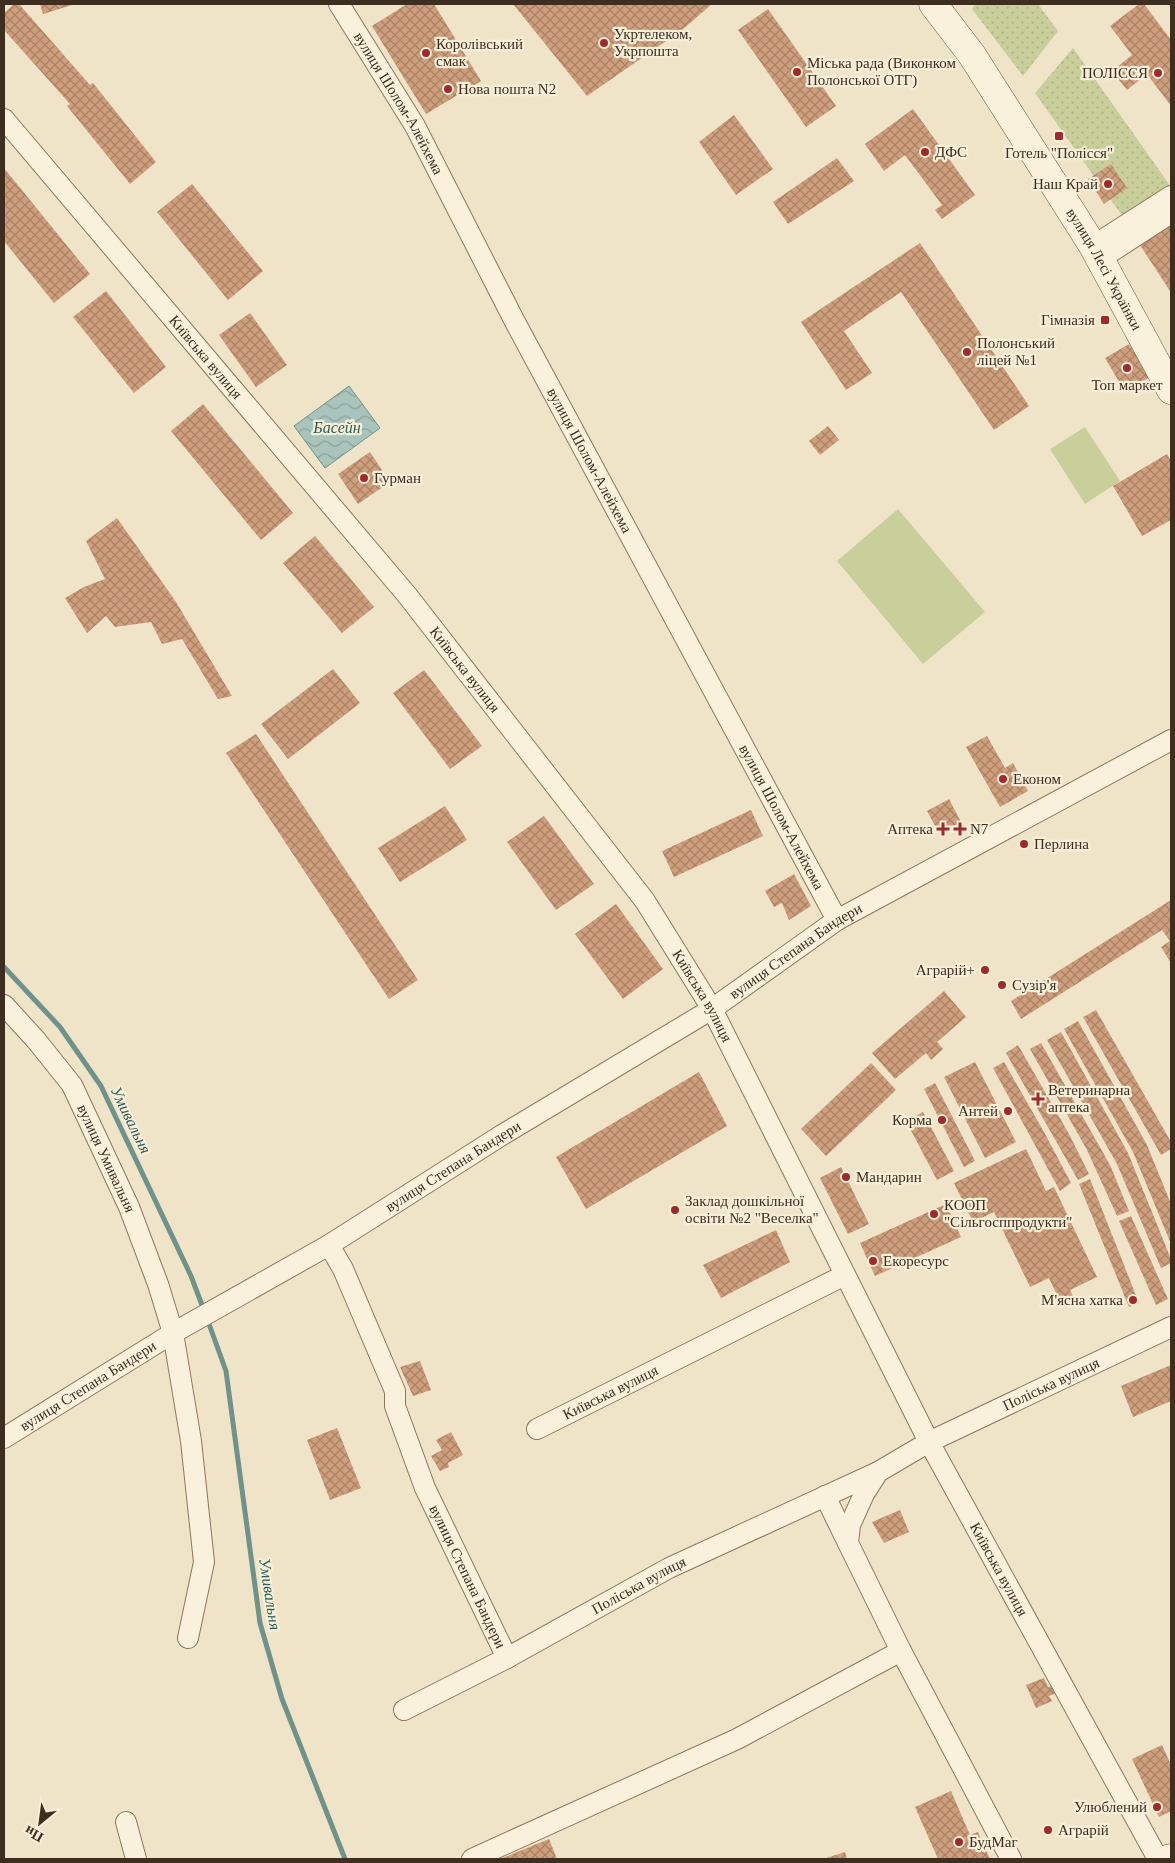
<svg xmlns="http://www.w3.org/2000/svg" width="1175" height="1863" font-family="'Times New Roman',serif">
  <style>
    .grass { fill: url(#grass-dots) }
    .park { fill: #c9cf9b }
    .water { fill: url(#water-waves); stroke: #6f938a }
    .lines { fill: none; stroke-linecap: round; stroke-linejoin: round }
    .stream { stroke: #6f938a; stroke-width: 5 }
    .building { fill: url(#building-cross-hatch) }
    .minor-casing { stroke: #8d765c; stroke-width: 22 }
    .secondary-casing { stroke: #6f573f; stroke-width: 29 }
    .minor { stroke: #faf1dc; stroke-width: 20 }
    .secondary { stroke: #faf1dc; stroke-width: 28 }
    .poi-dot { fill: #9e2a2b; stroke: #f7eed8; stroke-width: 2 }
    .labels { text-anchor: middle; dominant-baseline: central; stroke-width: 4.5; stroke-linejoin: round; paint-order: stroke }
    .poi-label { font-size: 15px; fill: #3d2e20; stroke: #f7eed8; text-anchor: start }
    .street-label { font-size: 15px; fill: #3d2e20; stroke: #f7eed8 }
    .water-label { font-size: 16px; font-style: italic; fill: #2f5d5a; stroke: #f7eed8 }
  </style>
  <defs>
    <pattern id="grass-dots" width="8" height="8" patternUnits="userSpaceOnUse" patternTransform="scale(1.25)"><rect width="8" height="8" fill="#c9cf9b"/><path d="M2 2h.1M6 6h.1" fill="none" stroke="#aeb285" stroke-width="1.8" stroke-linecap="round"/></pattern>
    <pattern id="water-waves" width="16" height="10" patternUnits="userSpaceOnUse" patternTransform="scale(1.25)"><rect width="16" height="10" fill="#a9c4bc"/><path d="M0 5q4-4 8 0t8 0" fill="none" stroke="#8ba098"/></pattern>
    <pattern id="building-cross-hatch" width="8" height="8" patternUnits="userSpaceOnUse" patternTransform="scale(1.25)"><rect width="8" height="8" fill="#cf9f7d"/><path d="M0 0l8 8M0 8l8-8" fill="none" stroke="#a98266"/></pattern>
  </defs>
  <rect width="100%" height="100%" fill="#f0e4c8"/>
  <path class="grass" d="M975,4H1038L1058,31L1023,76L972,9Z
    M1073,48L1171,187L1128,224L1035,93Z"/>
  <path class="park" d="M1085,427L1120,481L1085,504L1050,449Z
    M898,509L985,612L923,664L837,561Z"/>
  <path class="water" d="M349,386L380,428L325,468L294,426Z"/>
  <g class="lines">
    <path class="stream" d="M4,967L60,1027L101,1086L191,1276L202,1305
      M209,1324L226,1371L260,1623L282,1699L345,1859"/>
  </g>
  <path class="building" d="M14,4H19L90,85L93,83L156,162L130,184L67,106L70,104L4,30V13Z
    M40,4H75L43,14Z
    M407,4H434L481,81L426,114L372,26Z
    M513,4H712L682,30L587,96Z
    M1139,4H1144L1171,40V106L1147,74L1127,90L1112,71L1132,55L1110,26Z
    M768,9L836,106L806,127L738,30Z
    M913,109L975,195L942,219L935,210L942,205L905,155L884,171L865,144Z
    M734,115L773,169L736,195L699,142Z
    M837,158L854,181L788,224L773,202Z
    M1111,164L1127,188L1104,204L1088,179Z
    M4,168L90,274L54,303L4,241Z
    M192,184L263,271L228,300L157,212Z
    M1171,221V290L1170,291L1138,242Z
    M920,243L1029,406L994,430L901,292L844,331L872,373L846,390L801,322Z
    M106,291L166,367L134,393L73,317Z
    M250,313L287,365L256,387L219,335Z
    M1129,344L1150,377L1125,392L1105,358Z
    M203,404L293,513L261,540L171,431Z
    M828,426L839,440L820,455L809,441Z
    M370,452L390,482L358,504L338,474Z
    M1167,454L1171,461V520L1142,536L1113,486Z
    M117,518L176,602L232,696L218,699L182,639L162,644L151,622L115,627L106,616L87,633L65,598L84,587L105,579L86,541Z
    M315,536L374,607L342,633L283,563Z
    M333,669L360,703L288,759L261,724Z
    M424,670L482,746L450,769L393,693Z
    M256,734L418,980L389,999L226,753Z
    M987,736L1005,768L1013,763L1028,791L1000,807L966,747Z
    M949,799L961,822L939,833L927,811Z
    M445,806L467,840L400,882L378,848Z
    M751,810L763,836L674,877L662,851Z
    M544,816L594,884L556,910L507,842Z
    M794,874L811,906L789,920L782,903L774,907L765,891Z
    M1171,900V963L1161,947L1170,941L1162,930L1021,1019L1011,1001Z
    M616,904L663,969L623,999L575,934Z
    M944,991L966,1017L937,1042L943,1049L931,1060L926,1053L895,1079L872,1053Z
    M1096,1010L1171,1142V1149L1161,1155L1083,1017Z
    M1078,1021L1147,1145L1171,1204V1244L1133,1152L1064,1029Z
    M1061,1032L1128,1153L1171,1259V1263L1161,1268L1117,1164L1047,1040Z
    M1041,1043L1110,1165L1129,1211L1117,1216L1087,1150L1030,1049Z
    M1018,1045L1069,1134L1089,1174L1078,1180L1006,1053Z
    M975,1062L1016,1142L985,1158L944,1077Z
    M1004,1062L1044,1132L1071,1183L1060,1191L993,1068Z
    M871,1063L896,1090L826,1156L801,1129Z
    M699,1072L727,1126L586,1209L556,1157Z
    M935,1083L975,1161L964,1167L924,1089Z
    M923,1112L954,1171L937,1180L906,1121Z
    M1026,1149L1046,1191L1054,1187L1097,1277L1070,1290L1075,1300L1062,1306L1049,1278L1030,1287L994,1212L973,1222L954,1183Z
    M841,1167L869,1224L848,1234L820,1178Z
    M1090,1179L1139,1303L1129,1307L1079,1184Z
    M946,1204L961,1237L875,1276L860,1243Z
    M1131,1216L1168,1299L1156,1305L1119,1221Z
    M776,1230L790,1262L721,1298L703,1265Z
    M420,1361L431,1390L413,1396L400,1367Z
    M1171,1365V1401L1133,1417L1121,1386Z
    M337,1428L361,1488L330,1500L307,1440Z
    M451,1432L463,1455L448,1463L449,1467L440,1471L431,1456L442,1450L436,1440Z
    M900,1510L909,1532L884,1543L872,1522Z
    M1044,1678L1048,1687L1054,1685L1057,1693L1049,1696L1052,1701L1036,1708L1026,1685Z
    M1162,1745L1171,1765V1811L1159,1817L1132,1759Z
    M951,1791L970,1835L978,1832L990,1859H938L915,1807Z
    M549,1839L557,1859H500Z
    M845,1852L847,1859H823Z"/>
  <g class="lines">
    <g class="minor-casing">
      <g id="minor">
        <path id="s1" d="M339,4L415,126L514,320L837,920"/>
        <path id="s2" d="M4,119L407,595L645,901L712,1009L929,1442L1158,1859"/>
        <path d="M1093,246L1171,196"/>
        <path d="M1100,259L1171,213"/>
        <path id="s3" d="M4,1005L36,1040L72,1085L129,1207L158,1284L173,1333L191,1441L204,1562L188,1638"/>
        <path id="s4" d="M329,1245L343,1269L395,1391V1406L425,1488L507,1658"/>
        <path id="s5" d="M537,1429L845,1275"/>
        <path id="s6" d="M4,1438L173,1333L329,1245L502,1135L712,1009L837,920L1171,740"/>
        <path d="M825,1496L848,1543"/>
        <path id="s7" d="M404,1710L507,1658L669,1568L878,1472"/>
        <path d="M126,1822L136,1859"/>
        <path d="M472,1859L737,1739L901,1651"/>
        <path id="s8" d="M1011,1859L901,1651L848,1543L850,1525L864,1494L878,1472L929,1442L1171,1327"/>
      </g>
    </g>
    <g class="secondary-casing">
      <g id="secondary">
        <path id="s9" d="M933,4L972,55L1093,246L1171,390"/>
        <path d="M1167,1859L1171,1858"/>
      </g>
    </g>
    <use href="#minor" class="minor"/>
    <use href="#secondary" class="secondary"/>
  </g>
  <g class="poi-dot">
    <circle cx="604" cy="43" r="5"/>
    <circle cx="426" cy="53" r="5"/>
    <circle cx="797" cy="72" r="5"/>
    <circle cx="1158" cy="73" r="5"/>
    <circle cx="448" cy="89" r="5"/>
    <rect x="1054" y="131" width="10" height="10" rx="2.5"/>
    <circle cx="925" cy="152" r="5"/>
    <circle cx="1108" cy="184" r="5"/>
    <rect x="1100" y="315" width="10" height="10" rx="2.5"/>
    <circle cx="967" cy="352" r="5"/>
    <circle cx="1127" cy="368" r="5"/>
    <circle cx="364" cy="478" r="5"/>
    <circle cx="1003" cy="779" r="5"/>
    <path d="M940.5 821.5h5v5h5v5h-5v5h-5v-5h-5v-5h5z"/>
    <path d="M957.5 821.5h5v5h5v5h-5v5h-5v-5h-5v-5h5z"/>
    <circle cx="1024" cy="844" r="5"/>
    <circle cx="985" cy="970" r="5"/>
    <circle cx="1002" cy="985" r="5"/>
    <path d="M1035.5 1091.5h5v5h5v5h-5v5h-5v-5h-5v-5h5z"/>
    <circle cx="1008" cy="1111" r="5"/>
    <circle cx="942" cy="1120" r="5"/>
    <circle cx="846" cy="1177" r="5"/>
    <circle cx="675" cy="1210" r="5"/>
    <circle cx="934" cy="1214" r="5"/>
    <circle cx="873" cy="1261" r="5"/>
    <circle cx="1133" cy="1300" r="5"/>
    <circle cx="1157" cy="1807" r="5"/>
    <circle cx="1048" cy="1830" r="5"/>
    <circle cx="959" cy="1842" r="5"/>
  </g>
  <g class="labels">
    <g class="poi-label">
      <text x="614" y="34">Укртелеком,<tspan x="614" dy="17">Укрпошта</tspan></text>
      <text x="436" y="44">Королівський<tspan x="436" dy="17">смак</tspan></text>
      <text x="807" y="63">Міська рада (Виконком<tspan x="807" dy="17">Полонської ОТГ)</tspan></text>
      <text x="1148" y="73" text-anchor="end">ПОЛІССЯ</text>
      <text x="458" y="89">Нова пошта N2</text>
      <text x="935" y="152">ДФС</text>
      <text x="1059" y="153" text-anchor="middle">Готель "Полісся"</text>
      <text x="1098" y="184" text-anchor="end">Наш Край</text>
      <text x="1095" y="320" text-anchor="end">Гімназія</text>
      <text x="977" y="343">Полонський<tspan x="977" dy="17">ліцей №1</tspan></text>
      <text x="1127" y="385" text-anchor="middle">Топ маркет</text>
      <text x="374" y="478">Гурман</text>
      <text x="1013" y="779">Економ</text>
      <text x="933" y="829" text-anchor="end">Аптека</text>
      <text x="970" y="829">N7</text>
      <text x="1034" y="844">Перлина</text>
      <text x="975" y="970" text-anchor="end">Аграрій+</text>
      <text x="1012" y="985">Сузір'я</text>
      <text x="1048" y="1090">Ветеринарна<tspan x="1048" dy="17">аптека</tspan></text>
      <text x="998" y="1111" text-anchor="end">Антей</text>
      <text x="932" y="1120" text-anchor="end">Корма</text>
      <text x="856" y="1177">Мандарин</text>
      <text x="685" y="1201">Заклад дошкільної<tspan x="685" dy="17">освіти №2 "Веселка"</tspan></text>
      <text x="944" y="1205">КООП<tspan x="944" dy="17">"Сільгосппродукти"</tspan></text>
      <text x="883" y="1261">Екоресурс</text>
      <text x="1123" y="1300" text-anchor="end">М'ясна хатка</text>
      <text x="1147" y="1807" text-anchor="end">Улюблений</text>
      <text x="1058" y="1830">Аграрій</text>
      <text x="969" y="1842">БудМаг</text>
    </g>
    <g class="street-label">
      <text stroke="none"><textPath href="#s1" startOffset="116">вулиця Шолом-Алейхема</textPath></text>
      <text stroke="none"><textPath href="#s9" startOffset="316">вулиця Лесі Українки</textPath></text>
      <text stroke="none"><textPath href="#s2" startOffset="312">Київська вулиця</textPath></text>
      <text stroke="none"><textPath href="#s1" startOffset="521">вулиця Шолом-Алейхема</textPath></text>
      <text stroke="none"><textPath href="#s2" startOffset="718">Київська вулиця</textPath></text>
      <text stroke="none"><textPath href="#s1" startOffset="926">вулиця Шолом-Алейхема</textPath></text>
      <text stroke="none"><textPath href="#s6" startOffset="930">вулиця Степана Бандери</textPath></text>
      <text stroke="none"><textPath href="#s2" startOffset="1122">Київська вулиця</textPath></text>
      <text stroke="none"><textPath href="#s3" startOffset="186">вулиця Умивальня</textPath></text>
      <text stroke="none"><textPath href="#s6" startOffset="525">вулиця Степана Бандери</textPath></text>
      <text stroke="none"><textPath href="#s8" startOffset="628">Поліська вулиця</textPath></text>
      <text stroke="none"><textPath href="#s6" startOffset="99">вулиця Степана Бандери</textPath></text>
      <text stroke="none"><textPath href="#s5" startOffset="82">Київська вулиця</textPath></text>
      <text stroke="none"><textPath href="#s2" startOffset="1768">Київська вулиця</textPath></text>
      <text stroke="none"><textPath href="#s4" startOffset="361">вулиця Степана Бандери</textPath></text>
      <text stroke="none"><textPath href="#s7" startOffset="266">Поліська вулиця</textPath></text>
    </g>
    <g class="water-label">
      <text x="337" y="427">Басейн</text>
      <text transform="translate(131 1120) rotate(64)">Умивальня</text>
      <text transform="translate(270 1594) rotate(81)">Умивальня</text>
    </g>
  </g>
  <rect width="1175" height="1863" fill="none" stroke="#3d2e20" stroke-width="10"/>
  <g transform="translate(40 1823) rotate(209)" stroke="#f7eed8" stroke-width="4" paint-order="stroke">
  <path d="M0-4L9 19L0 12L-9 19Z" fill="#3d2e20"/>
  <text y="-8" font-size="14" font-weight="bold" text-anchor="middle" fill="#3d2e20">Пн</text>
  </g>
</svg>
